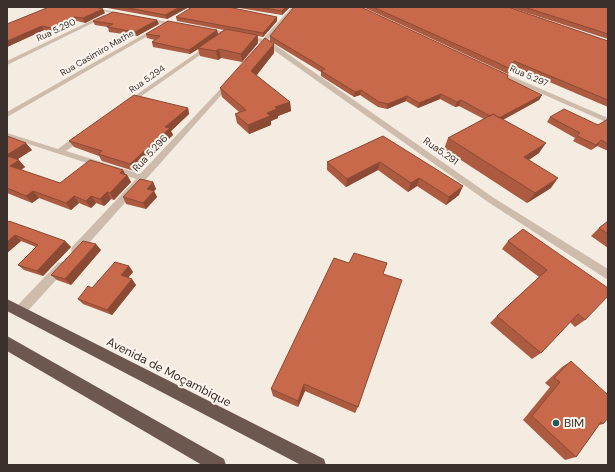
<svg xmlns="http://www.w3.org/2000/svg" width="615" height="472" font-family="'DM Sans',sans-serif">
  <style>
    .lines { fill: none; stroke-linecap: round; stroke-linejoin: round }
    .minor { fill: #cdbbac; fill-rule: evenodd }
    .trunk { fill: #6c584f; fill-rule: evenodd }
    .wall { fill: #ac5a40 }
    .shaded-wall { fill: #8c4a34 }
    .building { fill: #c8694b; stroke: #8c4a34 }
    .poi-dot { fill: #1f5a5e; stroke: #fbf5ee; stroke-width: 1.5 }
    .labels { text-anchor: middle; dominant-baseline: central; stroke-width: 4; stroke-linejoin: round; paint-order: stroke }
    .far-street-label { font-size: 9px; fill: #3b302b; stroke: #fbf5ee }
    .street-label { font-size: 10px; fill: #3b302b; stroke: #fbf5ee }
    .near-street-label { font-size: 12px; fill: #3b302b; stroke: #fbf5ee }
    .near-poi-label { font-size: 12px; fill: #3b302b; stroke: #fbf5ee; text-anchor: start }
  </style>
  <rect width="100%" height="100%" fill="#f4ebe1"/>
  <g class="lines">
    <path class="minor" d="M85,7H94L127,15L125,16Z
      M292,7H296L268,40L494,198L608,269V280L488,202L265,44L261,47L258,45L261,42L202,30L205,28L263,39Z
      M103,15L107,16L7,65V61Z
      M142,18L178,23L181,25L178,27L144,20Z
      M155,28L160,29L7,117V112Z
      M208,45L213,46L130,104H126V102Z
      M493,70H497L608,118V123L493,72Z
      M227,82L232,83L80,253H72L71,250L72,247L136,179L7,137V133L58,149L78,134H84V138L66,151L140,174Z
      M62,262L66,263L67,266L66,269L24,315L20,316L16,315L14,311L16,307L58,263Z"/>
    <path class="trunk" d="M7,299L324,459L326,465H301L7,311Z
      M7,336L224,459L226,465H202L7,351Z"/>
  </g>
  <path class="wall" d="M49,7L105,13L85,23L77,21L53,32L44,30L7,47Z
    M102,7H189L167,19Z
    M233,7H290L282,15Z
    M363,7H508L608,41V107L512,66L508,74Z
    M509,7H608V39Z
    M176,17H277V21L263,37L258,36V43L242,62L221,58L218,60L200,56L198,49L190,54L153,47L152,42L155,40L147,38L146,34L217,30L218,34L224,30L177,21Z
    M93,21L159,24L137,36L109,32L108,27L95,25Z
    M270,36L507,78L542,95L539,100L503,120L539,153L529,160L551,188L527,203L444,149L448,138L484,119L459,106L455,107L440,99L418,108L406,101L387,109L378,107L360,95L354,97L321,76V72L270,41Z
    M274,44V53L256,75L290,102L291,111L278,116V118L271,121V125L249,134L237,123L235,114L239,112L222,97L220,88Z
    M188,108L189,114L171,131L173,135L134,171L102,161L99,156L74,147L69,141Z
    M550,117L598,125L608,119V151L597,146L591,150L573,141L575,138L547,122Z
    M7,136L32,150L17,159L25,167L21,170L60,183L123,170L125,174L127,175L131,182L114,200L111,199L104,206L96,203L91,208L79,203L71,210L39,198L32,203L7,193Z
    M383,136L459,195L446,205L417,186L408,192L378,170L346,187L327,170V162Z
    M153,182L156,189L154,191L157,197L146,209L126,204L123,197Z
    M9,221L65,241L71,247L43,276L24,270L18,265L36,247L21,241L7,253Z
    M608,221V248L591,236L599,228Z
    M523,229L585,320L575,327L570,322L541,353L532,359L490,323L497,316L539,277L502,249L508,241Z
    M101,250L71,285L57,280L51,275Z
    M129,266L133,272L128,278L136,285L112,315L83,304L78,299L92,288Z
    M383,274L358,407L355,413L305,391L298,407L273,396L271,389Z
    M571,361L603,424L599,425L576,457L565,460L523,420L550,387L545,383L562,367Z"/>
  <path class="shaded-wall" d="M180,7H189L167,19L165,15Z
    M286,7H290L282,15V11Z
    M103,9L105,13L85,23L83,18Z
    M75,17L77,21L53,32L51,28Z
    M277,17V21L263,37V33Z
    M157,20L159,24L137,36L135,32Z
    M42,26L44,30L7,47V41Z
    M217,30L218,35L198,48V49L190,54L189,50Z
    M257,35L258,43L242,62L241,54Z
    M274,44V53L253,80L251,71Z
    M219,49L221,58L218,60L216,51Z
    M361,90L360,95L354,97L355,92Z
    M441,94L440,99L418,108L419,103Z
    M542,95L539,100L493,125L496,120Z
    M407,96L406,101L387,109L388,104Z
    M461,100L459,106L455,107L457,102Z
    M290,102L291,111L278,116V118L271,121V125L249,134L248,125L275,107Z
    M188,108L189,114L171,131L173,135L134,171L130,164L165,127Z
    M601,140L597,146L591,150Z
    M26,143L32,150L12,163L7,157V155Z
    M546,143L539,153L517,167L524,157Z
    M19,160L25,167L17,173L10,166Z
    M380,162L378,170L346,187L347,179Z
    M123,170L126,176L127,175L131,182L114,200L110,193L120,173Z
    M419,178L417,186L408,192L411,183Z
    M558,178L551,188L527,203L535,193Z
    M153,182L156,189L154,191L157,197L146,209L143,203L147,189Z
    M463,186L459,195L446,205L449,197Z
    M33,191L39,198L32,203L26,196Z
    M107,192L111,199L104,206L100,199Z
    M74,196L79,203L71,210L66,203Z
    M91,196L96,203L91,208L86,201Z
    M15,235L21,241L7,253V242Z
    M65,241L71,247L43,276L37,271Z
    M96,244L101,250L71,285L65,279Z
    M129,266L133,272L125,281L121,275Z
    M132,279L136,285L112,315L107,310Z
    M304,384L305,391L298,407V401Z"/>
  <path class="building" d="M49,7H94L103,9L83,18L75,17L51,28L42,26L7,41V24Z
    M123,7H180L165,15Z
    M192,7H228L277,17L263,33L176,17Z
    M258,7H286L282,11Z
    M294,7H361L508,75L507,78L542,95L499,118L493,114L490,116L461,100L457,102L441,94L419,103L407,96L388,104L379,102L361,90L355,92L321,71L325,69L270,36Z
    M373,7H508L608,41V100L514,61L511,69Z
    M524,7H608V34Z
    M113,12L157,20L135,32L107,27L113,24L93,21Z
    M168,21L217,30L189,50L152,42L160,36L146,34Z
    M226,29L257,35L241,54L219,49L216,51L198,48Z
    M265,38L274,44L251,71L290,102L275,107L277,109L267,113L270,116L248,125L235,114L246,110L220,88Z
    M134,95L188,108L165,127L170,128L130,164L98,154L102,151L69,141Z
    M564,109L598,125L608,119V144L601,140L596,145L577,136L580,133L550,117Z
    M493,114L546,143L524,157L558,178L535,193L448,138Z
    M7,136L26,143L7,155Z
    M383,136L463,186L449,197L419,178L411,183L380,162L347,179L327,162Z
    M7,156L19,160L10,166L60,183L90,160L123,170L120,173L127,175L110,193L107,192L100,199L91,196L86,201L74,196L66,203L33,191L26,196L7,188Z
    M140,179L153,182L147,189L154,191L143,203L123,197Z
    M9,221L65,241L37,271L18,265L38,245L15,235L7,242V223Z
    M608,221V234L599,228Z
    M523,229L608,288V296L585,320L578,314L541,353L497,316L547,270L508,241Z
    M83,241L96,244L65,279L51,275Z
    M354,253L387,263L383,274L402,280L358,407L304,384L298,401L271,389L334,258L349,263Z
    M115,262L129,266L121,275L132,279L107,310L78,299L88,286L92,288Z
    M571,361L608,395V418L603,424L601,422L576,457L532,416L560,382L554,378Z"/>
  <circle class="poi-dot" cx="556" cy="423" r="4"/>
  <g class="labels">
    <g class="far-street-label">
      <text transform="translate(56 30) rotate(-25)">Rua 5.290</text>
      <text transform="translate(97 53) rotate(-30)">Rua Casimiro Mathe</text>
      <text transform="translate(529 76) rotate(23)">Rua 5.297</text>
      <text transform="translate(147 79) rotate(-35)">Rua 5.294</text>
    </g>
    <g class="street-label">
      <text transform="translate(441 151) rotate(35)">Rua5.291</text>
      <text transform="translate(150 153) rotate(-47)">Rua 5.296</text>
    </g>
    <g class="near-street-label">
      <text transform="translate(169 372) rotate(27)">Avenida de Moçambique</text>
    </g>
    <g class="near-poi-label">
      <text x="564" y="423">BIM</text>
    </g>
  </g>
  <rect width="615" height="472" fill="none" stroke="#3b302b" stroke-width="16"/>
</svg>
